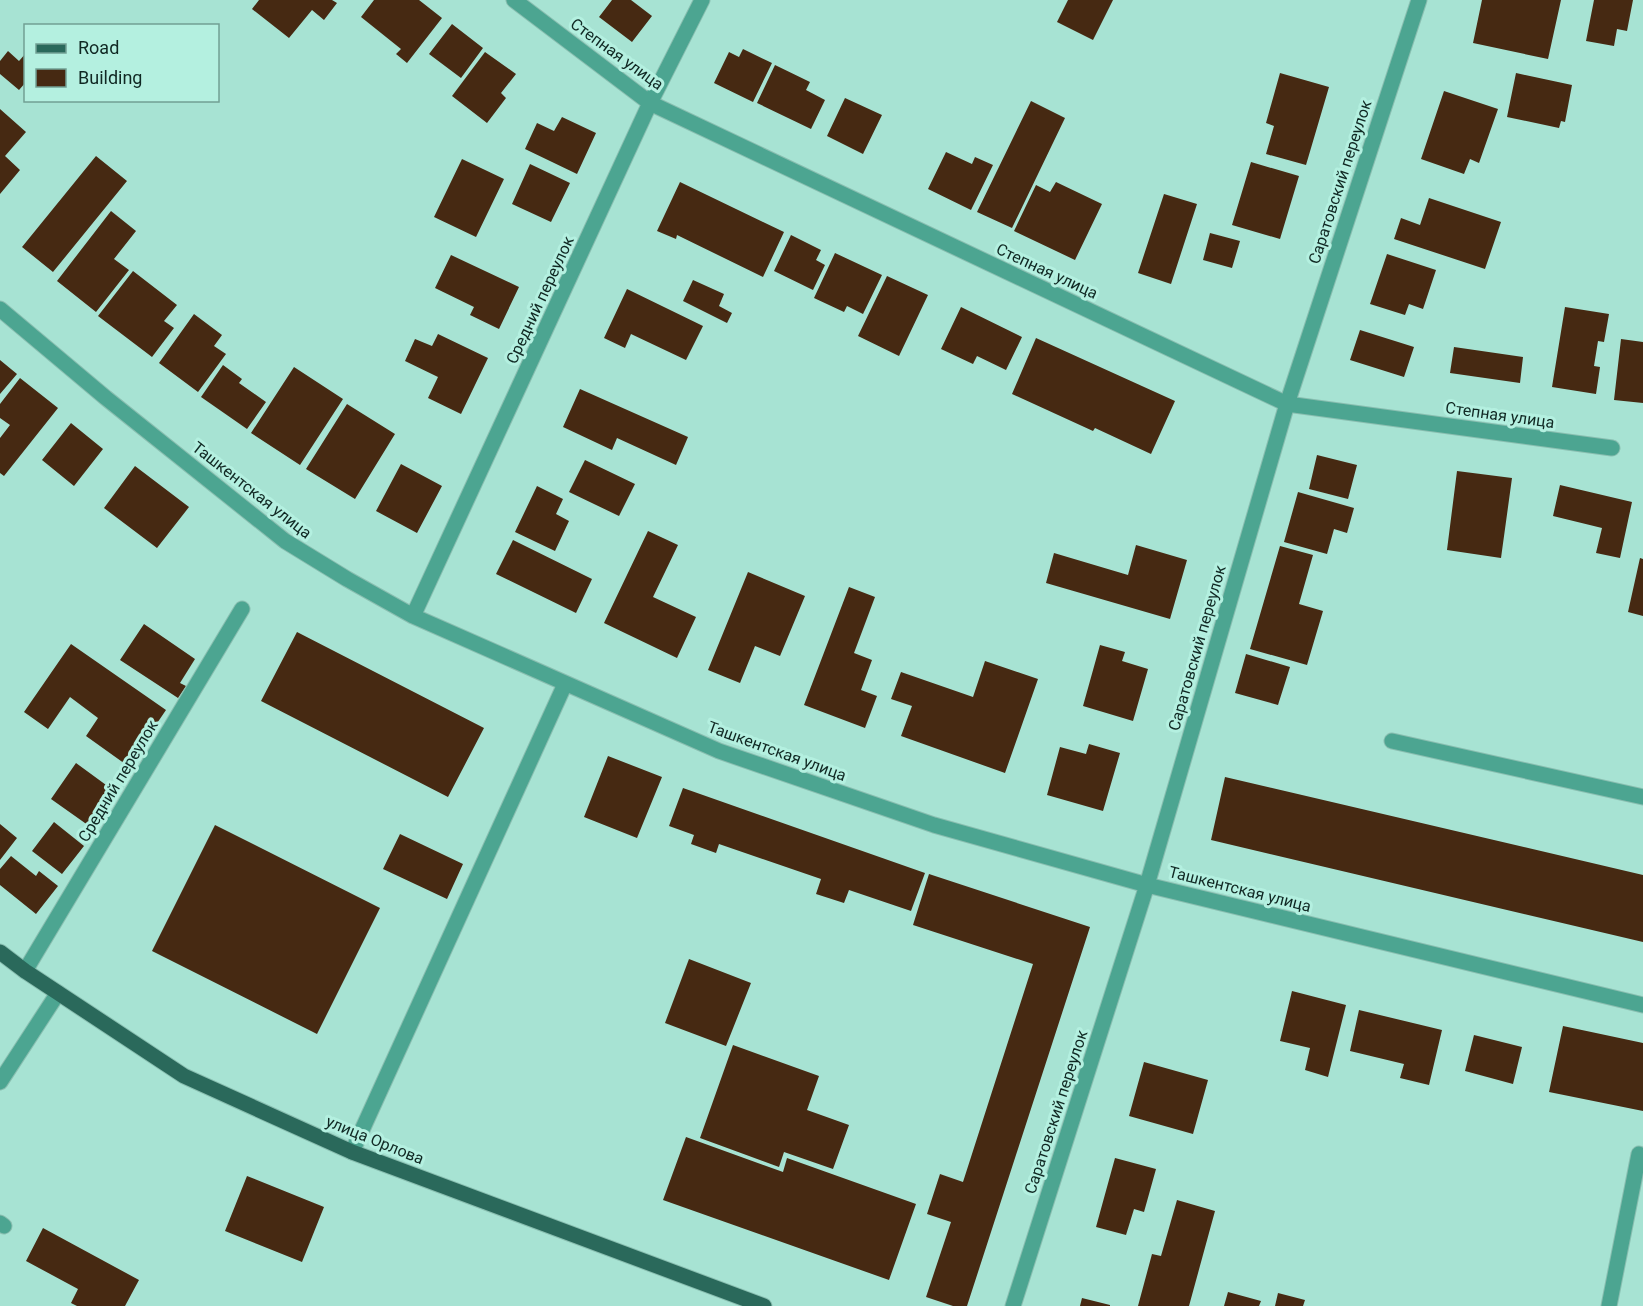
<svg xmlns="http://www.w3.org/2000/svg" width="1643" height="1306" font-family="Roboto,sans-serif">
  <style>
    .building { fill: #462912 }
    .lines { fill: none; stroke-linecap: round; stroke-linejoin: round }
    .minor-casing { stroke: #89beb0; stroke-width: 17 }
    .major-casing { stroke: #89beb0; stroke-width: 17 }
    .minor { stroke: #4ca591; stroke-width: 15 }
    .major { stroke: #2a695b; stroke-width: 15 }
    .labels { text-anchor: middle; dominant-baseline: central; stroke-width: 6; stroke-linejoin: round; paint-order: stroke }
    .street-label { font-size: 16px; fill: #102823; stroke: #b4f0e0 }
  </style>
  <rect width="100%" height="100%" fill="#a7e3d3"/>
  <path class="building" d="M259,0H332L337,3L324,20L312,10L289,38L252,9Z
    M374,0H419L442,18L407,63L396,54L401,49L361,17Z
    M612,0H631L652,16L632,42L599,17Z
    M1068,0H1113L1093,40L1057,22Z
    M1482,0H1561L1548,59L1473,43Z
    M1594,0H1633L1627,31L1617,29L1614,46L1586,41Z
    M452,24L483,48L461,78L429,54Z
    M743,49L772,63L753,102L714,83L729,52L739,57Z
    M8,51L19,61L26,53V82L19,90L0,74V61Z
    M485,52L516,74L501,93L506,98L487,123L452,96Z
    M775,65L810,82L806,90L825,100L811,129L757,103Z
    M1280,73L1329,87L1306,165L1266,154L1274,126L1266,123Z
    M1516,73L1572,85L1565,122L1561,121L1559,128L1507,117Z
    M1444,91L1498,109L1479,163L1470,159L1464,174L1421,159Z
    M845,98L882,115L863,154L827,136Z
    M1031,101L1065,118L1012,228L977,212Z
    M0,109L26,132L5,156L20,170L0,194Z
    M562,117L596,133L577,174L525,149L537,123L554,131Z
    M946,152L972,164L975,157L993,165L971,210L928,189Z
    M96,156L127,181L53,272L22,247Z
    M462,159L504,179L476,237L434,217Z
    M1251,162L1299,176L1280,239L1232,225Z
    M530,164L570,183L551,222L512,204Z
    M680,182L784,232L763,277L677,235L676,239L657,231Z
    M1056,182L1102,204L1075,260L1014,231L1036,185L1050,192Z
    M1164,194L1197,204L1171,284L1138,273Z
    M1429,198L1501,222L1485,269L1394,239L1401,218L1420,225Z
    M111,211L136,231L114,259L129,270L96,312L57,281Z
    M1210,233L1240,241L1232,268L1203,260Z
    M791,235L821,250L816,260L825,265L813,290L774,271Z
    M835,253L882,275L863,314L847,306L844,312L814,298Z
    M1387,254L1436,270L1423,309L1409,304L1405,315L1370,304Z
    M451,255L519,287L499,329L470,315L474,307L435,288Z
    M133,271L177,305L164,321L174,328L152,357L98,316Z
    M887,276L928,295L899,356L858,336Z
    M693,280L724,294L719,306L732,313L727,323L683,301Z
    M627,289L703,326L686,360L631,334L625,348L604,338Z
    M961,307L1022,337L1006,370L977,356L973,364L941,349Z
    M1565,307L1609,314L1604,342L1598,341L1594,366L1600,367L1596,394L1552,387Z
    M194,314L222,335L214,346L226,354L198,392L159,363Z
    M1360,330L1414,347L1404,377L1350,360Z
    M438,334L488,358L461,414L428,398L438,377L405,361L415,339L432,346Z
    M1036,338L1175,401L1151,454L1095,428L1093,431L1012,394Z
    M1621,339L1643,342V403L1614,400Z
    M1454,347L1523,357L1520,383L1450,373Z
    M0,360L17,374L0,394Z
    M223,365L242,379L239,383L266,402L247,429L201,397Z
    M294,367L343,399L300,465L251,433Z
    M20,378L58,408L4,476L0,473V438L10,425L0,418V404Z
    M580,389L688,437L676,465L617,438L612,450L563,427Z
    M347,404L395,434L355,499L306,469Z
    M71,423L103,449L74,486L42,460Z
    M1317,455L1357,465L1348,499L1309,489Z
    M585,460L635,484L619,516L569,492Z
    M401,464L442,486L417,533L376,511Z
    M135,466L189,507L157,548L104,508Z
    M1457,471L1512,478L1501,558L1447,550Z
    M1560,485L1632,502L1620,558L1596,553L1602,528L1553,516Z
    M537,486L563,499L556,514L569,521L555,551L515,532Z
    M1298,492L1354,508L1347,533L1334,529L1327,554L1284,542Z
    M648,531L678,545L653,597L696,617L677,658L604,623Z
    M513,540L592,579L576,613L496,574Z
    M1136,545L1187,560L1170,619L1046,583L1054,553L1128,575Z
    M1280,546L1313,555L1299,604L1323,611L1307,665L1250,649Z
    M1640,558L1643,559V616L1628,612Z
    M748,572L805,596L780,656L755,646L740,683L708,670Z
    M849,587L875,597L854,653L872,660L861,690L877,696L865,728L804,705Z
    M144,624L195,659L180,683L186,686L178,698L120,660Z
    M297,632L484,728L448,797L261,701Z
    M71,644L166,710L128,766L86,736L98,718L70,697L48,729L24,712Z
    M1100,645L1125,652L1122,661L1148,669L1133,721L1083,706Z
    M1246,654L1290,667L1278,705L1235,693Z
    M985,661L1038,679L1005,773L901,736L912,706L891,699L901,672L973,697Z
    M1089,744L1120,753L1103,811L1047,795L1060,747L1086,754Z
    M608,756L662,777L637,838L584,817Z
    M76,763L117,793L92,828L51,799Z
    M1225,777L1643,875V942L1211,840Z
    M683,788L925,873L911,911L849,890L844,903L816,894L821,879L719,844L716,853L691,844L694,835L669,826Z
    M54,822L84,846L62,874L32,851Z
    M0,824L17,838L0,860Z
    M215,825L380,908L317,1034L152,951Z
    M400,834L463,864L447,899L383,869Z
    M11,856L36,876L39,871L58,886L36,914L0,885V869Z
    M929,874L1090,927L967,1306H953L926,1297L951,1222L927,1214L940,1174L963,1182L1033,964L913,925Z
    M689,959L751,983L726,1046L665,1023Z
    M1292,991L1346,1005L1328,1077L1305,1070L1310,1048L1280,1041Z
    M1359,1010L1442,1030L1429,1085L1400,1078L1404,1064L1350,1051Z
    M1563,1026L1643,1043V1111L1549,1092Z
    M1474,1035L1522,1047L1513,1084L1465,1071Z
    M733,1045L819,1076L807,1110L849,1125L833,1169L784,1152L779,1167L700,1138Z
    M1144,1062L1208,1080L1193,1134L1129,1116Z
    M686,1137L783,1172L787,1158L916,1204L889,1280L663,1200Z
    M1115,1158L1156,1169L1144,1212L1134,1209L1126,1235L1096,1227Z
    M247,1176L324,1207L302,1262L225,1231Z
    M1177,1200L1215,1211L1189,1306H1138L1152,1254L1161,1256Z
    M43,1228L139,1280L125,1306H77L71,1303L78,1289L26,1261Z
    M1228,1292L1261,1301L1259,1306H1224Z
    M1278,1293L1305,1300L1303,1306H1275Z
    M1082,1298L1110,1305V1306H1080Z"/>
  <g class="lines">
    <g class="minor-casing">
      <path id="minor" d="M514,0L650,103L1287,404L1612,448
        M0,309L106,398L285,541L347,579L413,616L719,751L934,825L1147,885L1643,1005
        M413,616L650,103L702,0
        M1392,741L1643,797
        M25,971L242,609
        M0,1082L58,993
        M352,1152L565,684
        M0,1223L4,1226
        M1013,1306L1147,885L1287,404L1419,0
        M1609,1306L1639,1154"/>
    </g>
    <g class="major-casing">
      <path id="major" d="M0,952L25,971L184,1076L352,1152L764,1306"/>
    </g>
    <use href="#minor" class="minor"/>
    <use href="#major" class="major"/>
  </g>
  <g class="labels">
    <g class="street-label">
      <text transform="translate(617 54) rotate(36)">Степная улица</text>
      <text transform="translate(1340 182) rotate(-72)">Саратовский переулок</text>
      <text transform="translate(1047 271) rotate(25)">Степная улица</text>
      <text transform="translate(540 300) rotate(-65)">Средний переулок</text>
      <text transform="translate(1500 415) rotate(8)">Степная улица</text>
      <text transform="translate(252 490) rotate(38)">Ташкентская улица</text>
      <text transform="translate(1197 648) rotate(-74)">Саратовский переулок</text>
      <text transform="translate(777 751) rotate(20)">Ташкентская улица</text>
      <text transform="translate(118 781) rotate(-59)">Средний переулок</text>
      <text transform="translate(1240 889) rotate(14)">Ташкентская улица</text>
      <text transform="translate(1056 1112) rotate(-72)">Саратовский переулок</text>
      <text transform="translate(375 1140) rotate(22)">улица Орлова</text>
    </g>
  </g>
  <rect x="24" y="24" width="195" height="78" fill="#b4f0e0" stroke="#72a094" stroke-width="1.5"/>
  <rect x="36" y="44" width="30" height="9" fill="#2a695b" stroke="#72a094" stroke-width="1.5"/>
  <text x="78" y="54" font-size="18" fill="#102823">Road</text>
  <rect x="36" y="69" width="30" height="18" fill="#462912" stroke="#72a094" stroke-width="1.5"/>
  <text x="78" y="84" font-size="18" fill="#102823">Building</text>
</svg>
